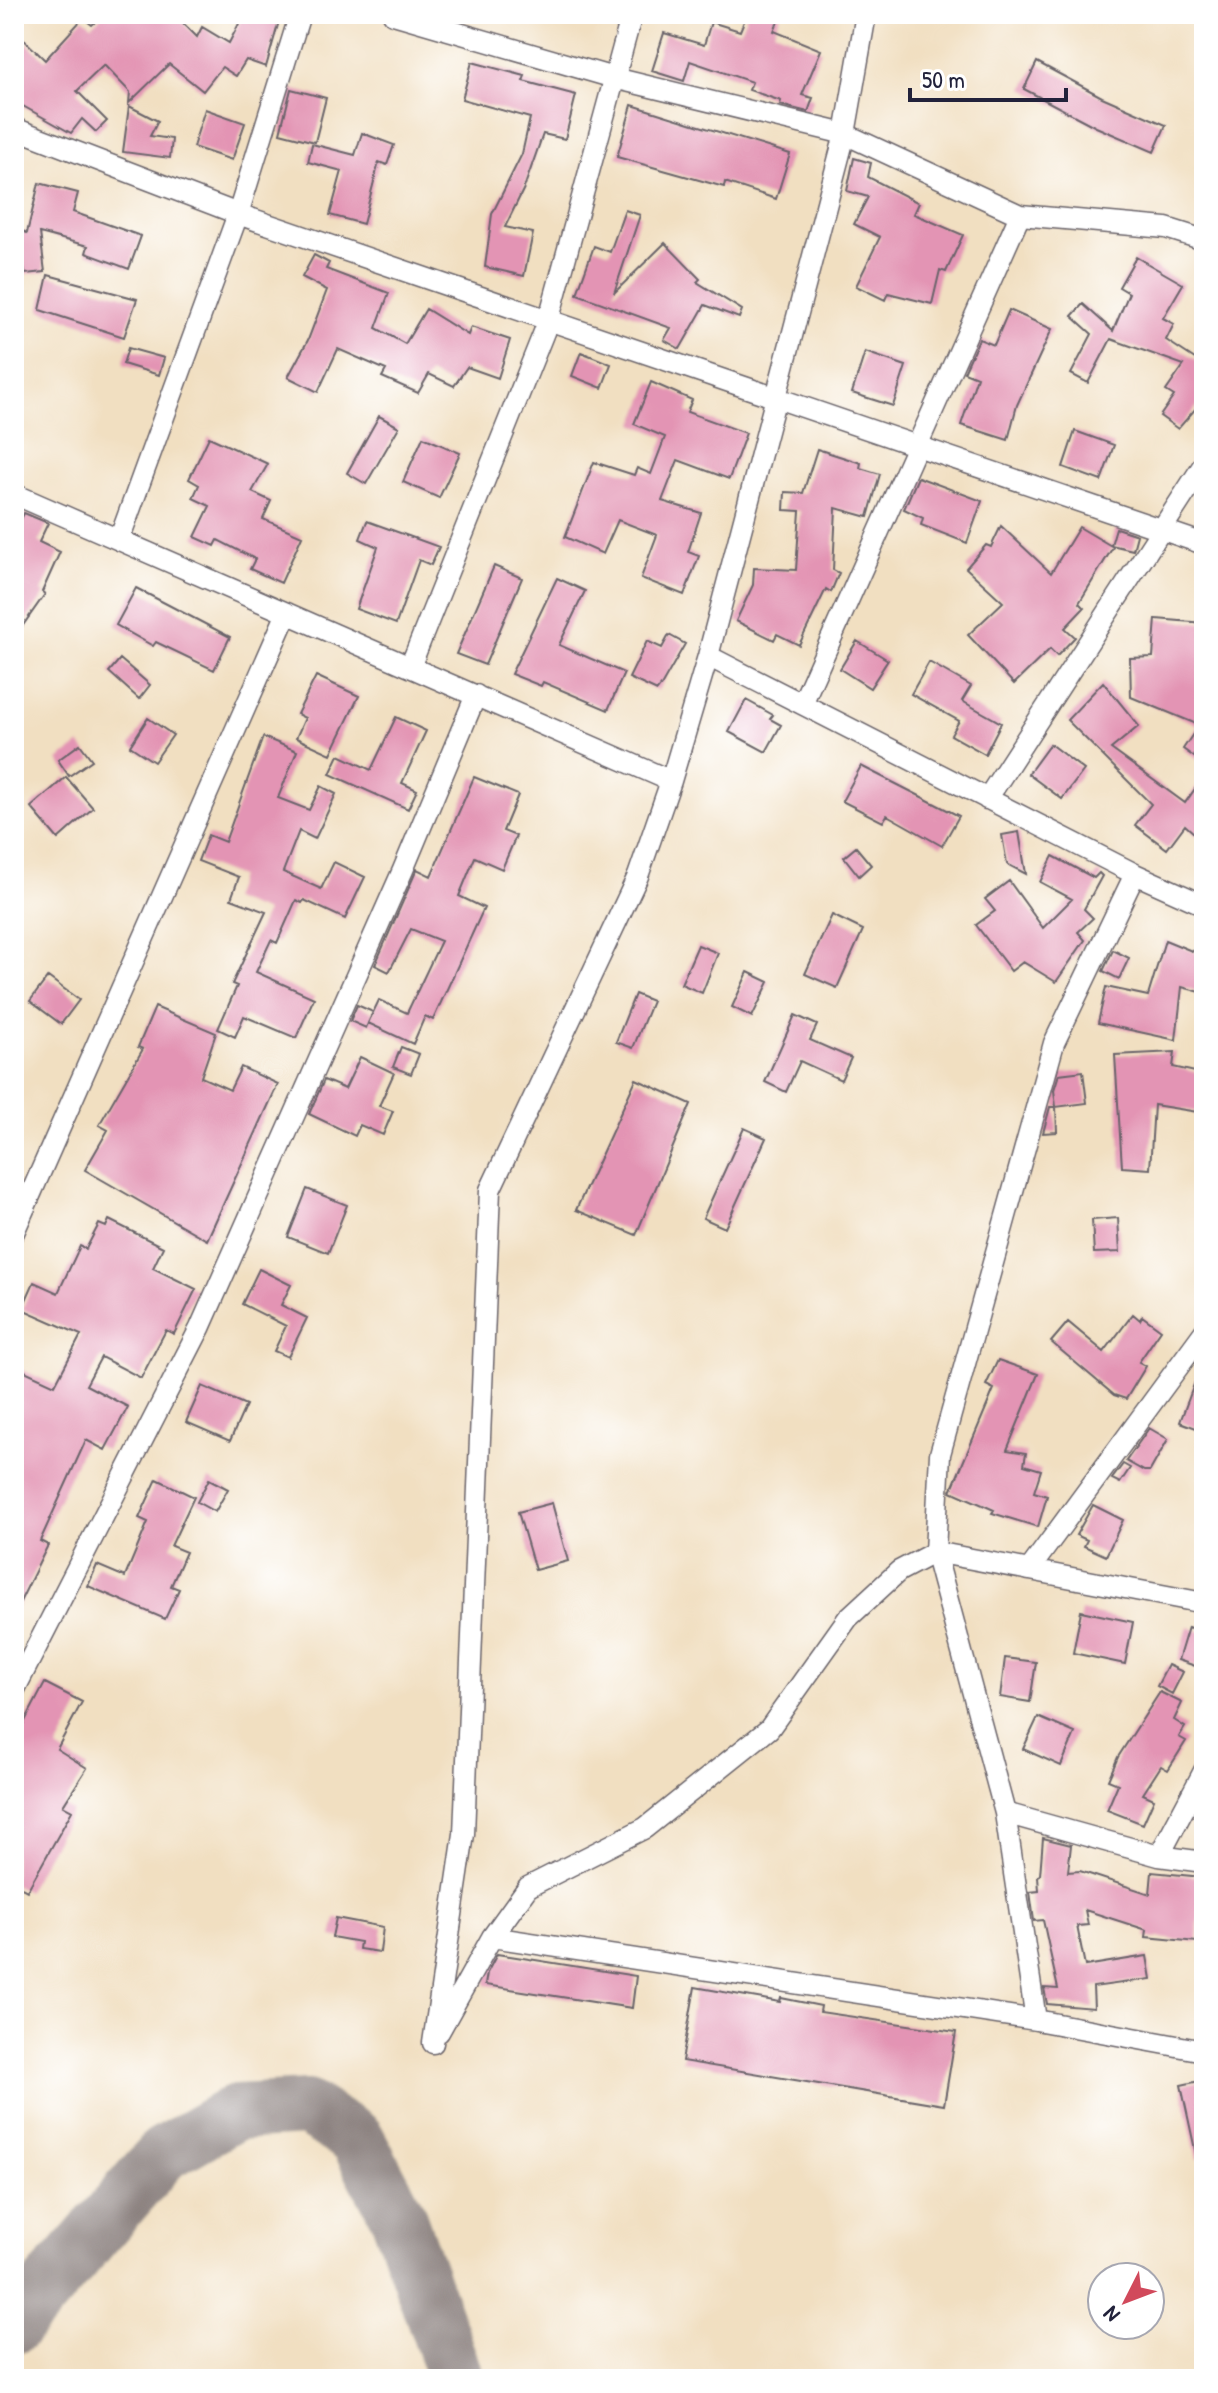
<svg xmlns="http://www.w3.org/2000/svg" width="1218" height="2393" font-family="'Patrick Hand',sans-serif">
  <style>
    .lines { fill: none; stroke-linecap: round; stroke-linejoin: round }
    .taxiway { stroke: #8a807e; stroke-width: 56 }
    .building { fill: #e394b4 }
    .minor-casing { stroke: #6a646a; stroke-width: 23 }
    .minor { stroke: #fff; stroke-width: 20 }
  </style>
  <rect width="100%" height="100%" fill="#fff"/>
  <filter id="ink" filterUnits="userSpaceOnUse"><feTurbulence type="fractalNoise" baseFrequency=".0125" numOctaves="2"/><feDisplacementMap in="SourceGraphic" scale="16" xChannelSelector="R" yChannelSelector="G"/><feConvolveMatrix kernelMatrix="1 2 1 2 8 2 1 2 1" color-interpolation-filters="sRGB"/></filter>
  <filter id="wash" filterUnits="userSpaceOnUse"><feTurbulence type="fractalNoise" baseFrequency=".006" numOctaves="4" result="noise"/><feDisplacementMap in="SourceGraphic" scale="32" xChannelSelector="R" yChannelSelector="G"/><feGaussianBlur stdDeviation="1.8" result="paint"/><feColorMatrix in="noise" values="0 0 0 0 0 0 0 0 0 0 0 0 0 0 0 0 0 1.4 0 .05"/><feComposite in="paint" operator="in"/></filter>
  <g filter="url(#wash)">
    <rect width="100%" height="100%" fill="#f1dfc1"/>
    <g class="lines">
      <path class="taxiway" d="M14,2326L163,2154L236,2112L307,2108L357,2139L398,2216L456,2379"/>
    </g>
    <g id="blocks">
      <path class="building" d="M104,14H174L197,37L202,27L229,43L244,14H281L266,67L246,60L236,76L222,67L203,91L169,64L129,103L130,92L104,65L77,91L107,121L96,132L82,119L71,133L14,101V30L45,60L83,18L92,25Z
        M747,14H781L774,31L821,50L802,95L813,98L808,112L780,105L781,101L749,90L752,82L690,61L684,81L652,71L664,33L704,45L711,22L740,31Z
        M472,62L525,76L523,81L576,95L565,139L543,134L524,188L505,227L533,233L524,276L485,267L492,214L522,154L530,118L462,99Z
        M1037,62L1102,97L1166,125L1154,152L1096,127L1024,89Z
        M291,89L326,98L315,142L280,133Z
        M632,105L790,154L776,199L725,182L724,187L617,157Z
        M129,106L158,121L150,136L172,139L170,158L123,152Z
        M205,109L245,123L232,160L193,147Z
        M362,133L394,145L387,165L379,162L363,224L330,215L342,171L308,162L312,144L355,155Z
        M854,158L871,163L868,177L919,203L914,214L963,235L946,272L940,270L932,304L888,293L885,300L856,286L880,237L854,224L868,197L847,191Z
        M39,183L78,193L73,212L141,236L129,269L86,253L88,246L40,233L45,272L25,274L24,267L14,263V239L18,229L27,233Z
        M625,210L640,215L614,293L665,243L700,279L697,282L742,310L739,318L705,305L680,349L664,340L671,328L577,294L594,246L610,252Z
        M314,255L329,263L326,269L389,293L376,328L405,344L426,309L468,335L471,327L510,340L498,378L467,367L454,386L429,374L418,393L382,377L386,370L338,349L318,392L288,377L308,340L327,290L302,277Z
        M1136,257L1183,284L1163,318L1174,324L1166,340L1204,365V399L1178,429L1160,416L1174,396L1166,391L1184,365L1111,339L1088,383L1071,374L1092,334L1072,316L1083,304L1113,331L1129,293L1119,287Z
        M48,275L137,299L124,337L40,310Z
        M1009,310L1052,329L1017,405L1008,440L961,425L977,377L964,372L979,339L994,345Z
        M128,348L164,358L159,375L123,364Z
        M581,352L611,364L602,388L572,376Z
        M865,352L906,366L893,406L852,393Z
        M651,382L692,400L687,412L746,433L729,479L678,460L662,501L701,513L688,552L699,556L684,595L641,578L657,535L618,520L603,554L565,537L594,462L634,475L637,468L651,474L665,437L634,424Z
        M379,416L399,427L366,484L347,473Z
        M1075,431L1114,445L1101,481L1063,467Z
        M209,437L268,464L252,492L271,501L263,519L302,536L281,583L250,569L255,559L218,540L215,546L195,537L210,506L193,498L199,485L189,479Z
        M423,437L460,453L439,498L403,482Z
        M817,449L861,463L860,468L880,474L868,517L836,508L833,570L839,573L831,592L826,589L799,645L777,634L774,640L736,621L753,585L754,568L796,570L800,511L784,510L785,492L803,493Z
        M918,477L982,501L967,543L921,525L923,518L904,509Z
        M24,513L48,523L39,542L60,552L42,592L45,594L14,638V534Z
        M367,521L439,547L431,565L419,560L396,624L356,609L378,547L360,539Z
        M1001,526L1051,573L1079,527L1113,547L1079,603L1084,608L1065,628L1075,637L1057,656L1050,649L1014,684L968,635L1003,602L966,568L986,545L991,547Z
        M1116,528L1137,535L1133,550L1111,545Z
        M494,566L522,578L485,665L456,654Z
        M557,578L585,591L559,645L624,673L608,710L543,682L541,686L511,674Z
        M136,588L230,637L214,670L156,642L153,646L116,625Z
        M1156,619L1204,623V764L1183,749L1199,725L1131,697L1130,658L1153,657Z
        M669,635L685,644L661,686L657,691L629,678L647,641L662,648Z
        M857,641L888,660L870,688L840,669Z
        M120,659L150,685L139,699L109,672Z
        M929,662L971,686L962,701L1001,723L985,754L951,735L959,721L911,694Z
        M316,676L359,696L331,754L296,738L305,718L297,714Z
        M1103,682L1139,726L1111,749L1185,803L1204,776V842L1185,825L1167,849L1135,825L1151,804L1067,720Z
        M746,700L773,715L770,719L781,725L766,752L729,732Z
        M396,717L426,731L402,783L417,790L408,809L330,774L339,755L371,770Z
        M148,718L173,735L154,762L130,746Z
        M263,737L297,751L278,798L309,810L321,786L336,794L315,839L299,831L283,872L321,889L334,862L365,877L345,919L304,900L302,903L296,900L277,943L271,940L256,972L314,998L296,1038L244,1016L235,1037L218,1029L237,986L232,984L266,912L231,899L239,877L198,861L208,835L225,842Z
        M80,744L92,760L69,776L58,760Z
        M1050,744L1084,770L1062,799L1028,774Z
        M861,766L959,816L942,846L887,815L883,822L842,801Z
        M66,777L93,808L58,839L31,807Z
        M474,777L518,795L503,831L516,836L502,869L475,857L459,896L484,908L433,1020L425,1016L413,1044L368,1023L379,1000L407,1013L441,941L411,929L389,972L375,965L417,869L431,876Z
        M1019,832L1026,874L1007,864L1002,835Z
        M856,847L871,865L859,876L844,857Z
        M1053,856L1094,878L1099,873L1102,876L1084,909L1093,918L1078,932L1085,940L1056,982L1023,962L1011,971L976,925L995,911L985,899L1009,881L1043,928L1072,899L1040,882Z
        M832,915L863,930L837,988L805,974Z
        M1165,940L1204,956V993L1182,987L1176,1040L1098,1023L1106,987L1148,996Z
        M698,945L718,953L702,993L681,984Z
        M1113,950L1129,958L1119,979L1103,971Z
        M748,972L769,982L752,1017L732,1007Z
        M48,977L79,1000L61,1024L30,1001Z
        M635,994L652,1001L633,1048L616,1042Z
        M357,1005L373,1012L366,1028L350,1021Z
        M155,1007L216,1033L201,1077L230,1090L241,1067L278,1084L207,1240L85,1170L108,1130L99,1125L143,1049L138,1047Z
        M795,1015L817,1025L810,1040L851,1058L841,1080L800,1061L786,1092L765,1082Z
        M401,1047L419,1054L411,1074L393,1067Z
        M1175,1052L1173,1067L1204,1074V1113L1154,1105L1150,1169L1122,1167L1115,1055Z
        M360,1057L394,1073L379,1106L393,1111L383,1135L360,1125L355,1136L309,1114L324,1080L345,1089Z
        M1083,1071L1087,1103L1056,1107L1054,1090L1059,1074Z
        M636,1079L691,1104L636,1235L576,1210Z
        M1050,1107H1056L1057,1132L1043,1133Z
        M744,1128L766,1138L725,1228L703,1218Z
        M307,1189L347,1205L328,1253L288,1237Z
        M1118,1218L1120,1252L1094,1253L1092,1220Z
        M109,1220L163,1247L153,1268L196,1289L174,1334L166,1330L141,1378L101,1357L86,1385L128,1407L105,1450L86,1440L40,1541L48,1545L14,1614V1366L55,1385L81,1335L22,1309L34,1282L58,1293L80,1246L86,1249L99,1224L106,1227Z
        M259,1269L291,1285L281,1305L307,1318L288,1357L274,1351L286,1326L242,1304Z
        M1133,1314L1140,1320L1142,1316L1161,1330L1139,1362L1146,1366L1126,1399L1114,1395L1051,1342L1068,1322L1104,1352Z
        M998,1360L1038,1374L1007,1450L1026,1453L1024,1465L1041,1470L1034,1492L1047,1496L1038,1527L992,1513L994,1510L951,1491L994,1389L986,1385Z
        M1202,1363H1204V1431L1180,1422Z
        M202,1386L246,1405L230,1441L186,1422Z
        M1149,1428L1168,1439L1150,1471H1144L1126,1461Z
        M1123,1464L1130,1468L1120,1483L1112,1479Z
        M157,1479L194,1497L171,1546L186,1552L171,1586L179,1589L165,1619L88,1586L97,1565L125,1577L148,1522L139,1518Z
        M209,1479L228,1489L215,1512L197,1502Z
        M552,1503L568,1561L535,1570L518,1512Z
        M1093,1505L1123,1520L1106,1556L1084,1546L1087,1540L1076,1535Z
        M1081,1611L1133,1622L1125,1664L1073,1653Z
        M1188,1627L1204,1633V1669L1178,1660Z
        M1005,1658L1036,1662L1030,1702L1000,1697Z
        M1168,1665L1183,1672L1172,1694L1157,1686Z
        M45,1683L82,1702L57,1749L87,1768L63,1806L72,1811L27,1891L14,1884V1742Z
        M1160,1692L1182,1703L1174,1720L1185,1727L1179,1737L1186,1741L1168,1770L1161,1766L1143,1794L1154,1799L1143,1824L1107,1810L1118,1784L1108,1780L1118,1757Z
        M1038,1717L1075,1733L1061,1766L1023,1749Z
        M1043,1838L1071,1845L1068,1872L1080,1871L1150,1894L1152,1872L1202,1877L1197,1942L1146,1937L1147,1930L1085,1910L1088,1925L1077,1926L1085,1966L1147,1956L1151,1979L1093,1987L1094,2008L1047,2004L1044,1988L1058,1989L1043,1920L1034,1921L1030,1892L1039,1891L1038,1876L1040,1875Z
        M336,1918L383,1927L380,1952L359,1949L360,1942L332,1937Z
        M497,1954L636,1976L632,2008L485,1985L487,1973Z
        M695,1987L780,2002L781,1998L821,2006L820,2012L956,2032L944,2105L682,2061Z
        M1204,2080V2158L1197,2159L1181,2085Z"/>
    </g>
  </g>
  <g filter="url(#ink)">
    <use href="#blocks" fill-opacity="0" stroke="#6a646a" stroke-width="2"/>
    <g class="lines">
      <g class="minor-casing">
        <path id="minor" d="M393,14L614,78L845,134L1020,215L1166,228L1204,240
          M14,128L238,214L1204,544
          M14,494L671,781
          M119,540L238,214L300,14
          M708,656L1135,874L1204,905
          M410,667L548,322L632,14
          M802,704L1020,215
          M987,799L1204,464
          M14,1232L287,613
          M1029,1570L1204,1332
          M14,1691L200,1328L403,870L476,695
          M1005,1813L1159,1856L1204,1862
          M1159,1856L1204,1771
          M492,1937L1036,2020L1204,2051
          M1036,2020L1005,1813L935,1552L940,1454L1054,1043L1135,874
          M439,2032L492,1937L528,1887L645,1828L769,1729L848,1618L899,1571L935,1552L1204,1603
          M433,2043L464,1834L490,1190L638,876L671,781L708,656L845,134L866,14"/>
      </g>
      <use href="#minor" class="minor"/>
    </g>
  </g>
  <rect width="1218" height="2393" fill="none" stroke="#fff" stroke-width="48"/>
  <g transform="translate(1126 2301) rotate(228)"><circle r="38" fill="#ffffff" stroke="#a7a7b1" stroke-width="2"/>
  <path d="M0-6L14 30L0 20L-14 30Z" fill="#d1495b"/>
  <text y="-12" font-size="22" font-weight="bold" text-anchor="middle" fill="#22223b">N</text>
  </g>
  <path d="M910 88v12h156v-12" fill="none" stroke="#22223b" stroke-width="4"/>
  <text x="922" y="88" font-size="24" fill="#22223b" stroke="#ffffff" stroke-width="6" paint-order="stroke">50 m</text>
</svg>
